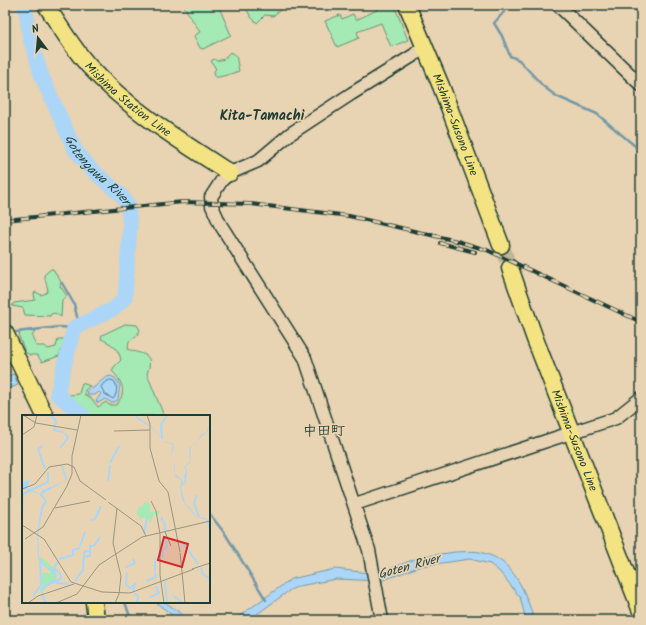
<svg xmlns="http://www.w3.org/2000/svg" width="646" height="625" font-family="Kalam,'Klee One',sans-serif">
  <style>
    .green { fill: #a5e9b4; stroke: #629374 }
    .water { fill: #acd6f7; stroke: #7499a9 }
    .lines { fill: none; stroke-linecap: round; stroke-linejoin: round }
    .shore { stroke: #577a82; stroke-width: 1 }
    .stream { stroke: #7499a9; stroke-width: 2.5 }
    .river { stroke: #acd6f7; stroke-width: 15 }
    .major-tunnel { stroke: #c0b599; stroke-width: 16; stroke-dasharray: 16 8; stroke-linecap: butt }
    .minor-casing { stroke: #1f3d34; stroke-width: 15 }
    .major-casing { stroke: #1f3d34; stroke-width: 19 }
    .minor { stroke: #e8d3b2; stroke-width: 12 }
    .major { stroke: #f4e382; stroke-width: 16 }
    .rail-casing { stroke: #1f3d34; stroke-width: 4 }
    .rail { stroke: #e8d3b2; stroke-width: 2.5; stroke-dasharray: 8; stroke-linecap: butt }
    .labels { text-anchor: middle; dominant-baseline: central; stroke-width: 3.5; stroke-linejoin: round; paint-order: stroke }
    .street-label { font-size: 12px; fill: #1f3d34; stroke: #e8d3b2 }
    .water-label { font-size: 13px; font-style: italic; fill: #26453e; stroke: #e8d3b2 }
    .quarter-label { font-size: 14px; font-weight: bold; fill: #1f3d34; stroke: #e8d3b2 }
    .inset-river { fill: none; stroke: #acd6f7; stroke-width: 2 }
    .inset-road { fill: none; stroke: #989780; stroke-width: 1 }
    .view { fill: #d62828; fill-opacity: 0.15; stroke: #d62828; stroke-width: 2 }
    .inset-edge { fill: none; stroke: #1f3d34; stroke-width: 2 }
  </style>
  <rect width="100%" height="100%" fill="#e8d3b2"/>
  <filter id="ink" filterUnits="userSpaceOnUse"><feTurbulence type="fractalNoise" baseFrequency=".025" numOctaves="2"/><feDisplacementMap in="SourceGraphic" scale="8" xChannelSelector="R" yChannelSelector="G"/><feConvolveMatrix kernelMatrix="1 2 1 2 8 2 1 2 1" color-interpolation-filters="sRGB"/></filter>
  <g filter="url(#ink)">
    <path class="green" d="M183,5H218L231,35L203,49L200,48L194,36L200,32Z
      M244,5H280V10L273,16L265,15L257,23L251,17Z
      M374,5H394L408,40L391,47L381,23L357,32L359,38L337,47L325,21L340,15L342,19L353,14L356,20L377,10Z
      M230,52L236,55L239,71C234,73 218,78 215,77L214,71L216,69L211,61L214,59L217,61L224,59Z
      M51,269H53L61,282L60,286L67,296L62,300L61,317L55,313L51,314L50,316L25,315L23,308L12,306L14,303L35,300L34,293L36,292L41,295L46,293L48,290L44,275Z
      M125,324L137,325L140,330L136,337L129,341L128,349C143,356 155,351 147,374L164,416H87L71,402L72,398L69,395L79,394L82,383L90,386L85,390V396L91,398L98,407L106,402L109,405H116C127,393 123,382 112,371L114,367L121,360C119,349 111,343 101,339L102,335Z
      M27,331L35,332L32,336L36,346H45L48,349L56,347L58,339H69L63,345L59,356L42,362L37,355H30L25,352L19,336L20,332Z"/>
    <path class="water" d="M14,374L18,385L5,390V377Z
      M110,376L115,378L120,385L118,400L112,403L105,399L98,403L96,401L101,394L99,392L95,395H87L88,390C97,388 100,379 110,376Z
      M455,552C464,552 475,550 483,553C514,560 526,593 534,620H526L520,597L500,572L490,564L470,559L421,566L381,581L336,579L299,586L290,590L249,620H234L291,579L335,569L369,573L382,572L420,557Z
      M155,602H165L190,620H179Z"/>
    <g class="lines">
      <path class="shore" d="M110,380L114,381C118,386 117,395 113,399L105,394L101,387L103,384Z"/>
      <path class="stream" d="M504,12L494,23L502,36L510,56L519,60L543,86L556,96L597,114L641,151
        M62,283L74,304L79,325
        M16,332L59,327L74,328
        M209,513L226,535L266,600
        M125,602L131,620"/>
      <path class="river" id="s1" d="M25,5L30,38L42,77L75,150L91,169L121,195L128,204L130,227L125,298L115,308L74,328L57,394L83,416"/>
      <path class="major-tunnel" d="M501,245L510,268"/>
      <g class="minor-casing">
        <path id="minor" d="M558,5L641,85
          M355,504L616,418L641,398
          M382,620L369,550L305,358L220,224L212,206L211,197L222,180L230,173L258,161L290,134L351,94L414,55L425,45"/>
      </g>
      <g class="major-casing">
        <g id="major">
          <path id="s2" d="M46,5C59,25 72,47 88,65C128,109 180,141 230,173"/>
          <path id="s3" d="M407,5L441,86L501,245"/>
          <path id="s4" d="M510,268L535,339L641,611"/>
          <path d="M5,333L45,416"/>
          <path d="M94,602L96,620"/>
        </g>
      </g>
      <use href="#minor" class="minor"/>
      <use href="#major" class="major"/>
      <g class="rail-casing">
        <path id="rail" d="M5,220L183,202L251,204L349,216L457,241L487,250L641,322
          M440,243L475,252"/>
      </g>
      <use href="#rail" class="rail"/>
    </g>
  </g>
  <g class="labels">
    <g class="street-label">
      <text stroke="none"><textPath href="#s2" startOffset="126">Mishima Station Line</textPath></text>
      <text stroke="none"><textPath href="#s3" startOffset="129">Mishima-Susono Line</textPath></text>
      <text stroke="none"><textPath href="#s4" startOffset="184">Mishima-Susono Line</textPath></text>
    </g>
    <g class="water-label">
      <text stroke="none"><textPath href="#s1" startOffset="184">Gotengawa River</textPath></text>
      <text transform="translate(409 567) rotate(-15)">Goten River</text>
    </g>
    <g class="quarter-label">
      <text x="262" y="116">Kita-Tamachi</text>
      <text x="324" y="431">中田町</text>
    </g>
  </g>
  <g transform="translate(22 415)">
    <rect width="188" height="188" fill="#e8d3b2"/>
    <path d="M122,87L128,89V97L138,96L137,100L132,99L128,108L127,104L120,102L117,106L118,101L115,100L116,93L121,91ZM19,142L32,153L35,161L32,168L25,171L19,179L20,158H29L18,145Z" fill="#a5e9b4"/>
    <path d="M113,0L130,12L142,26L152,29L151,35L148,44L153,49V59L161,66V68L160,70L163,66L162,62L164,55L162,52L168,47L167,39L168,32L173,29L176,24L180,19L182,18L185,17V14L188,12L185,17L181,20L169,32L168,48L163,52L165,55L164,67L159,72L163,88L168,93L175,102L183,103L185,104L187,107L188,120L185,105L174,102L160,85L158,71L160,66L153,61L152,48L148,44L151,30L143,27L129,12L115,4ZM39,51H41L45,65L20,79L25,87L21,93L16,120L17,141L23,151L32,156L31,153L25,149L31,153L33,155L34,161L31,168L19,175L25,188H22L18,174L33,163L32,159L18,148L16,143L15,119L19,92L23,86L17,79L0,73V67L8,65L5,73L18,79L21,75L44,66Z" fill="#acd6f7"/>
    <path class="inset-river" d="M29,0L34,6L32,15L42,17M140,24L139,10L145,0M21,31L16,34L23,54M38,33L46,23L43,18M88,48L97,31M86,66L88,50M175,80L172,88L177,102M0,100L1,79L26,67V57M139,102L143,110V116M68,105L73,104L79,91M122,118L125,103M161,128L176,149M58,131L63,117M61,142L68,141V131H72L78,122M133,143V157M141,143L140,137L145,131L143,121M37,144L51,140V135L58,133M104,152L113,148L111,144M179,153L181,159L188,164M105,157L104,170L108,173L113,169L111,176M53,166L61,155L62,139L63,136H68M124,166L134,162L133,158M143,166L145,188M30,168L39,164L38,159L32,153L36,146M34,168L47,169M112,178L116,181L115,188M151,180L160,188M11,181L19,170L18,148M128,182L137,178L134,171"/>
    <path class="inset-road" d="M1,0L14,8L55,15M125,0L128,9V33L137,66L146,77M92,16L128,15M0,20L12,12L15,0M0,74L13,69L27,52L45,49L52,52L58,66L84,85M146,77L158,137M129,86L134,96L138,119V160L142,188M86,87L119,111L124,121M33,93L68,86M0,110L22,124L49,167L80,177L108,178L172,154M143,117L149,131M3,124L21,112L45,71L50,59V41L59,0M158,138L160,157M170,154L188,148M160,157L163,188M6,188L16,181L52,169M34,188L55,179L77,150L120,122L188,106M93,188L97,179L99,161L91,128L95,93"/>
    <path class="view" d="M142,122L166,129L160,152L136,145Z"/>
    <rect width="188" height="188" class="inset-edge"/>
  </g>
  <rect width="646" height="625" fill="none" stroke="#e8d3b2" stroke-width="20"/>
  <rect x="10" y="10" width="626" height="605" fill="none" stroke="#1f3d34" stroke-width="1.5" filter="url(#ink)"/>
  <g transform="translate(38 38) rotate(344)" stroke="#e8d3b2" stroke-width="3" paint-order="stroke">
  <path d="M0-3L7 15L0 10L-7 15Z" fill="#1f3d34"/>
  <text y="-6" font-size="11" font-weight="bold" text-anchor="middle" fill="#1f3d34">N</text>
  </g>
</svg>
